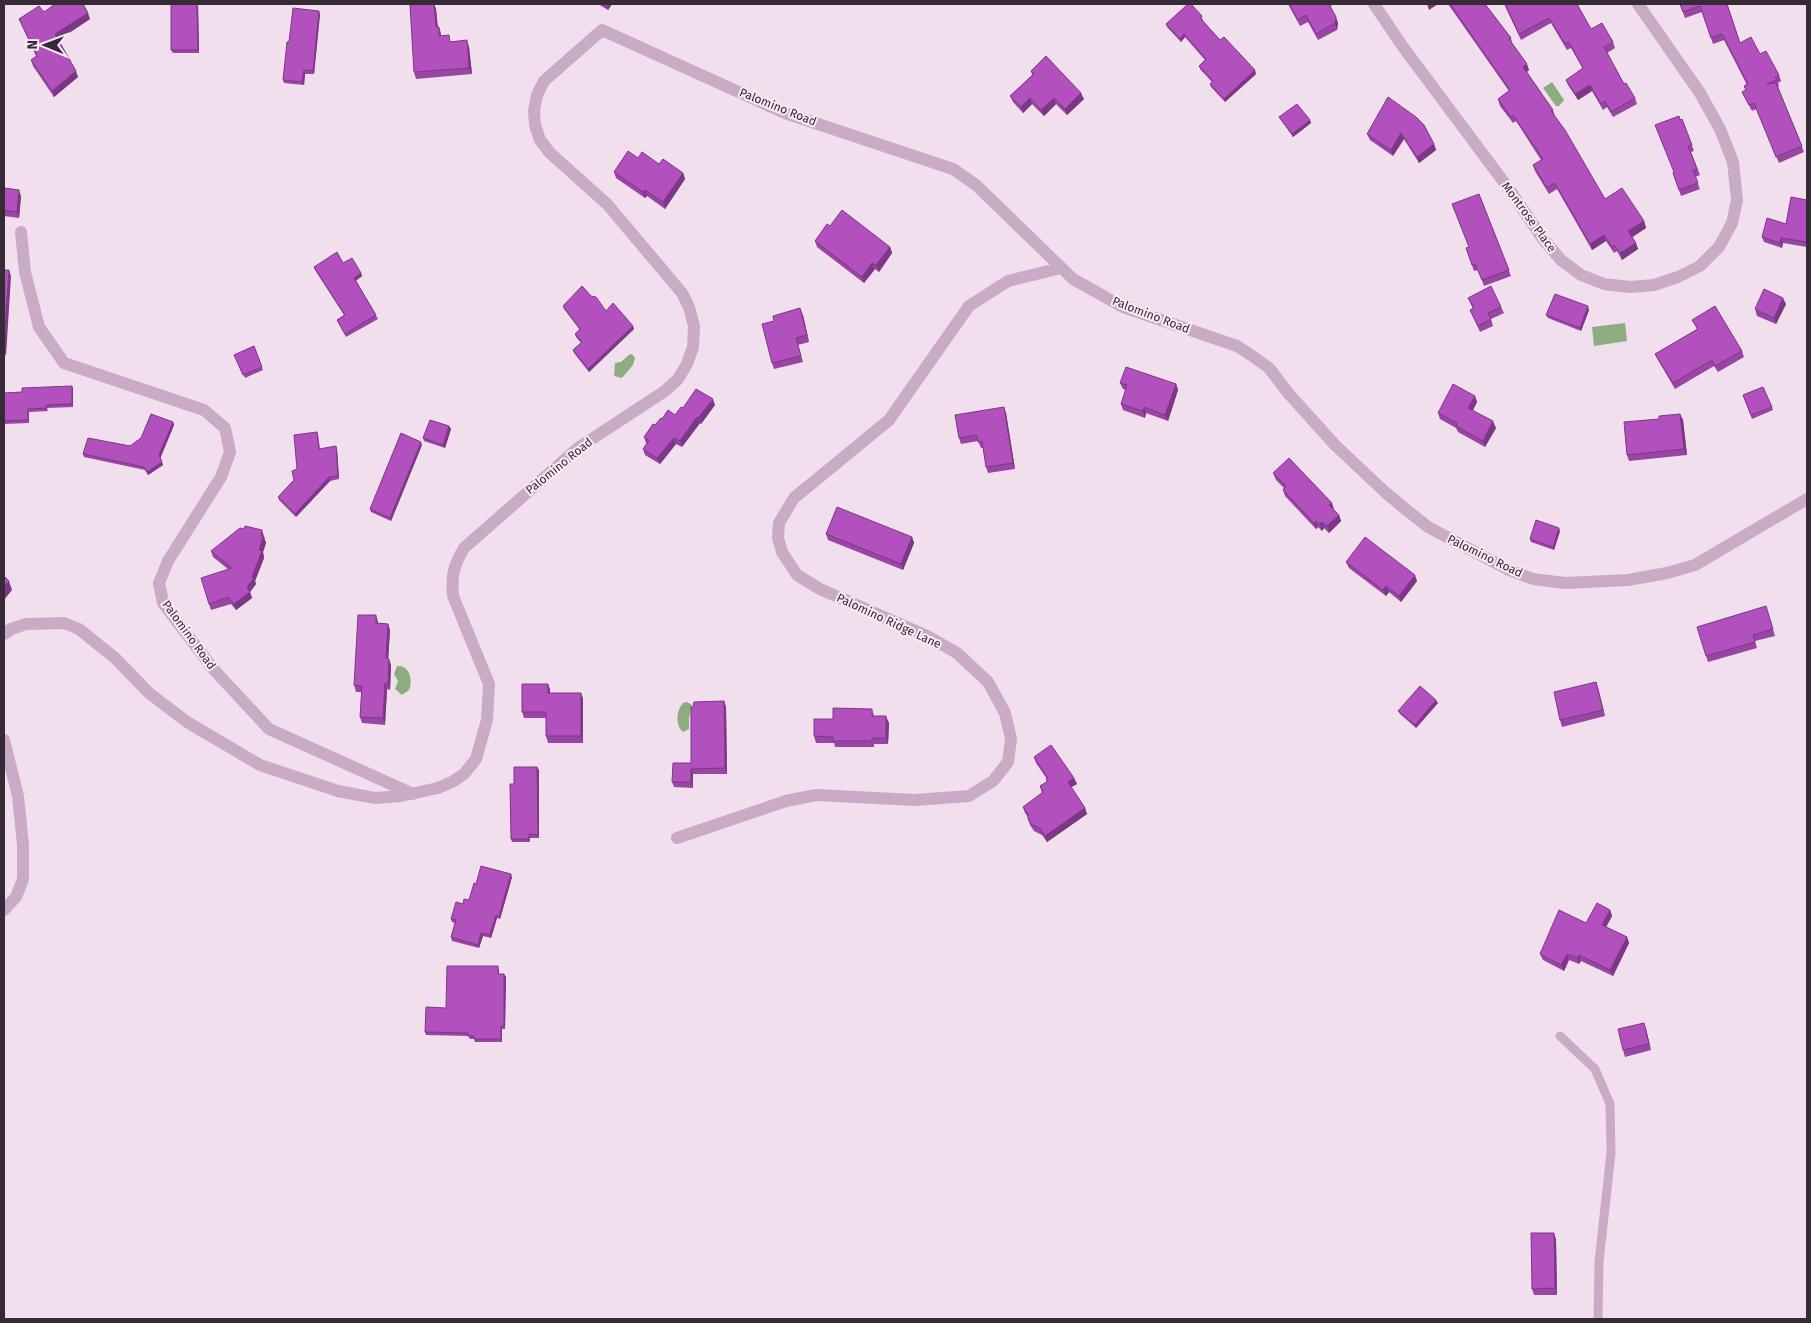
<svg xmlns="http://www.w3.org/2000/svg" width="1811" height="1323" font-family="'Fira Sans',sans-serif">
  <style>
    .water { fill: #8dac80 }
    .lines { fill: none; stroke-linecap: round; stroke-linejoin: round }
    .service { stroke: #c9abc6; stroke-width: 9 }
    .minor { stroke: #c9abc6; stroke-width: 12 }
    .wall { fill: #9945a3 }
    .shaded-wall { fill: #7d3885 }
    .building { fill: #b250be; stroke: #7d3885 }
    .labels { text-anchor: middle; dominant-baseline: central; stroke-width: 4; stroke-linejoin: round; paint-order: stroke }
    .street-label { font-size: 12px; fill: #362a37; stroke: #f9ebf6 }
  </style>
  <rect width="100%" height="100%" fill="#f1dfee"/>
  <path class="water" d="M1552,82L1564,100L1559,106H1556L1543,88Z
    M1625,323L1627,341L1594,346L1592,327Z
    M630,354L633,355L635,358L633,365L622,378L614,376L615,363L621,362Z
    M397,666C410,665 413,680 409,690L402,695L395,689L398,681L394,674Z
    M687,702L692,705L689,718V729L683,732C675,725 676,711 683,703Z"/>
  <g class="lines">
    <path class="service" d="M1560,1036L1595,1069L1610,1104L1611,1153L1599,1262L1598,1319"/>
    <path class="minor" d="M1374,4L1403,47L1509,189L1543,239L1561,260L1581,275L1604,284L1630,287L1654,285L1678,277L1700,266L1719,247L1732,223L1737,200L1733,162L1720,129L1700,93L1638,4
      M21,232L25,272L39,327L64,363L204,410L225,428L230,452L221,477L168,561L159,583L163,603L215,671L269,729L413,794
      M4,634L11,629L26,624L64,623L79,629L115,658L149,693L187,722L260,765L338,791L375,798L401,796L438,788L452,782L464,774L476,759L487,720L489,684L453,596C451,575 454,565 464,548L578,448L665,391L678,379L687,364L693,347L694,326L689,307L682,293L607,204L550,153L540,140L535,125L534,111L537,95L544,81L602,30L785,113L953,169L976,185L1073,279L1123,307L1237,346L1251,355L1269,368L1289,394L1335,445L1386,493L1403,507L1428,527L1509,570L1533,579L1565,583L1628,580L1667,573L1695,565L1807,499
      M4,740L18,796L23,845V879L16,897L4,910
      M677,838L786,801L816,795L915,800L969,796L993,781L1008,762L1011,739L1005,713L988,682L957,653L927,636L820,589L797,575L782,552L778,538L779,523L794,498L889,420L969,306L1008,281L1061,268"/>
  </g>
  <path class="wall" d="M171,4H198L199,53H173L171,50Z
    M434,4L436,9L438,27H439L441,33V36L452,42L469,47L472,74L416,79L414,72Z
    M598,4H612L608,10Z
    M1288,4H1335L1330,6L1338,23L1337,30L1318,40L1308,22L1300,26Z
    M1448,4H1485L1511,38L1512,43L1529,70L1527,72L1553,110L1555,116L1605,199L1644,221L1646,228L1632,237L1638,249L1622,260L1617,251L1614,253L1606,241L1592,250L1557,189L1549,194L1535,171L1533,165L1541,160L1516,121L1513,123L1500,106L1498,99L1509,91Z
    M1504,4H1577L1591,29L1613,42L1615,48L1607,53L1624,84L1635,98L1637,104L1613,117L1607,107L1603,110L1592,91L1578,100L1568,85L1566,80L1583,69L1571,48L1567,50L1551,23L1521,40Z
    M1680,4H1727L1740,43L1760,54L1779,75L1781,81L1778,83L1779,86L1778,87L1804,152L1779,163L1756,109L1752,111L1745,98L1742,92L1746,90L1744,86L1747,85L1724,40L1713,44L1702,12L1685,18Z
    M44,12L90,19L58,40L78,77L54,97L33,66L31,60L36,56L19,19Z
    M320,14L314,74H305L304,85L284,83L283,80L289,42Z
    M1203,19V21L1220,40L1256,74L1225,102L1211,87L1210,84L1212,82L1200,69L1199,66L1205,60L1185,37L1181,42L1167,27L1166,24Z
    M1031,71L1084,99L1067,115L1056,104L1044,116L1032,104L1023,113L1013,102L1010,96L1032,75Z
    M1388,97L1434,144L1436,150L1419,163L1404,139L1393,156L1370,140L1367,134Z
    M1279,117L1310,120L1311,123L1293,137L1281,120Z
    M1682,119L1694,151L1691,152L1700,175L1695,177L1700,189L1681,196L1673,173L1674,172L1680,120Z
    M638,158L659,164L683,173L685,179L665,209L647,196L645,198L616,178L614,172Z
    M4,188L21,196L19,218L4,216Z
    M1479,194L1511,276L1484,286L1478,270L1474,271L1466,248L1469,247Z
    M1807,200V247L1783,243L1782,248L1764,242L1762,237L1786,224Z
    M830,226L890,247L892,253L879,272L875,269L864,283L817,247L815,241Z
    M343,263L361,273L362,276L356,281L378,319L346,337L337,320L344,315L315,270L314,267Z
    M1468,298L1501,307L1504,313L1491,319L1493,326L1480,332L1470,310L1473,309Z
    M1786,304L1776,324L1757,316L1755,309Z
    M563,306L606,311L634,329L589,372L574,353L573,350L581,343L576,337L575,334L580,330L564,309Z
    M1589,310L1581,331L1548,318L1546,315Z
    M803,315L809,342L798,345L803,362L774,369L772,363Z
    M1692,320L1742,351L1744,357L1718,372L1714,366L1675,389L1658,360L1655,354L1697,329Z
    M254,346L263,370L245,378L234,355Z
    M1120,383L1176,384L1178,390L1168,421L1146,413L1145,418L1123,410L1121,404L1126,390L1123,389Z
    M72,386L73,389V407L47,408L48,411L29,412V423L4,424V393L22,392Z
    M1763,387L1773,410L1752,419L1743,395Z
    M1475,396L1477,402L1473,410L1496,428L1485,447L1458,432L1456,428L1440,419L1438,413Z
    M715,405L701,424L700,423L682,447L676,444L660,464L645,455L643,449L647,444L646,443L644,437L662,419L675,415L683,408Z
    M1006,413L1015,469L988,473L986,467L983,448H981L978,441L961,444L959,438Z
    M1680,414L1683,420L1687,455L1629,461L1627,455L1659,419Z
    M173,422L174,425L160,458L163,465L148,475L145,470L84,457L83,454L130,446Z
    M449,426L451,429L445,448L424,441L423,438Z
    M317,432L318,435L320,449H337L339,479L330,481L296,517L279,500L278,497L294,480L297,469Z
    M422,445L391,521L371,512L370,509Z
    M1273,473L1334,509V510L1339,515L1341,521L1329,533L1324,528L1322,531L1318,527L1316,529L1285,496L1283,490L1284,488L1276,480Z
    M1560,531L1554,550L1531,542L1530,539Z
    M826,534L912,537L914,543L903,570L828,540Z
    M265,537L264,539L266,543L263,552L264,558L255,581L256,584L250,592L252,598L236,610L231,604L211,610L209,604L228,569L213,557L211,551Z
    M1346,562L1417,581L1401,602L1389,592L1386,596L1349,568Z
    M1766,606L1775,636L1755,641L1757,648L1708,662L1706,656Z
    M378,622V623L388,624L390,630L388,658L391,665L390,690L387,689L385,725L362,723L360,717L362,692H356L354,685Z
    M1596,682L1598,688L1605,716L1562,727L1560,720Z
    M548,684L550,690V693H581L583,699V743H548L546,736V718H524L522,712Z
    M724,701L726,707L727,774H693V788L674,787L672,782L691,763Z
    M1438,703L1416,728L1400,714L1398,711Z
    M872,709L874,716L889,723L888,744H874V747H835L834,743H816L814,736L833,719Z
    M1034,757L1074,778L1077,784L1071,787L1085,808L1087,814L1047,842L1042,835L1034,831L1030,825L1028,819V817L1025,813L1023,807L1042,793L1040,786L1047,782L1046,779H1047L1036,763Z
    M539,770V838H530V842H512L511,839L514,784Z
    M512,877L500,919L497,918L491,938L483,936L479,948L452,941L451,937L455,923L452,922L451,919L463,904L469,900L476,884Z
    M1610,910L1612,916L1606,927L1627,937L1629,943L1613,976L1581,961L1579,964L1569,960L1564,971L1543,960L1540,954L1586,923Z
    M498,966L499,970V974L506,977L505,1029H502V1042H475L474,1039H470L468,1036L426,1035L425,1032L446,1008Z
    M1646,1029L1651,1050L1625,1057L1623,1050Z
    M1556,1239L1557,1295H1534L1532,1289Z"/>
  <path class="shaded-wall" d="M197,4H198L199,53L198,50Z
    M434,4L436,9L438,33L436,27Z
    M609,4H612L608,10L607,7Z
    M1427,4H1438L1429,10Z
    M319,11L320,14L314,74L313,71Z
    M88,13L90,19L57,41L55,34Z
    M1336,17L1338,23L1337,30L1335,23Z
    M1184,34L1185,37L1181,42L1180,39Z
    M467,40L469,47L472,74L469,68Z
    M1527,64L1529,70L1525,73L1523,67Z
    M304,70L305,74L304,85L302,82Z
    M1255,70L1256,74L1225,102L1224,99Z
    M76,71L78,77L54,97L52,91Z
    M1590,85L1592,91L1578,100L1575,94Z
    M1081,93L1084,99L1067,115L1065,109Z
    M1030,98L1032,104L1023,113L1021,107Z
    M1054,98L1056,104L1044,116L1041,110Z
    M1310,120L1311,123L1293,137L1292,134Z
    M1401,133L1404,139L1393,156L1391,150Z
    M1434,144L1436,150L1419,163L1417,157Z
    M683,173L685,179L665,209L663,202Z
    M19,190L21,196L19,218L17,212Z
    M645,190L647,196L645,198L643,192Z
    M1644,221L1646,228L1631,238L1628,231Z
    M1604,235L1606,241L1592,250L1590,244Z
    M1781,238L1783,243L1782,248L1780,243Z
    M1636,243L1638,249L1622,260L1620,253Z
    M890,247L892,253L879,272L876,265Z
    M872,263L875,269L864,283L862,277Z
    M9,270L11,276L6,356L4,351V344Z
    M361,273L362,276L355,281L354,278Z
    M1783,298L1786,304L1776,324L1774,318Z
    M1588,306L1589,310L1581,331L1580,328Z
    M800,308L803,315L809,342L807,335Z
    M633,326L634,329L589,372L588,369Z
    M1176,384L1178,390L1168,421L1165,415Z
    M72,386L73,389V407L72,404Z
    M1475,396L1477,402L1471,414L1468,408Z
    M713,399L715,405L701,424L698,418Z
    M1004,407L1006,413L1015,469L1013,463Z
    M1144,407L1146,413L1145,418L1143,411Z
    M1680,414L1683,420L1687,455L1684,449Z
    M697,417L700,423L682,447L680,441Z
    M1493,421L1496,428L1485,447L1483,441Z
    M173,422L174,425L160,459L159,455Z
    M449,426L451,429L445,448L443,445Z
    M674,438L676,444L660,464L657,458Z
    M421,442L422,445L391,521L390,518Z
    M336,446L337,449L339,479L338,476Z
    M162,462L163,465L148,475L147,472Z
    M329,477L330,481L296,517L295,514Z
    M1332,503L1334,509L1332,512L1329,505Z
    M1339,515L1341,521L1329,533L1327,526Z
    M1316,521L1318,527L1316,529L1314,523Z
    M1322,522L1324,528L1322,531L1320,524Z
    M1559,528L1560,531L1554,550L1553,547Z
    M262,530L266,543L263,552L264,558L255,581L256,584L250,592L252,598L236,610L234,604L247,587L252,577L259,550Z
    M912,537L914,543L903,570L901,564Z
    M1415,575L1417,581L1401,602L1399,596Z
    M9,581L12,590L4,600V587Z
    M1386,586L1389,592L1386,596L1383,590Z
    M376,615L378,622V629L376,623Z
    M388,624L390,630L388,664L386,658Z
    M389,659L391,665L390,690L388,684Z
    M1596,682L1598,688L1605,716L1603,710Z
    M385,683L387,689L385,725L383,718Z
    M548,684L550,690V699L548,693Z
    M581,693L583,699V743L581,736Z
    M1436,700L1438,703L1416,728L1415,725Z
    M724,701L726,707L727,774L725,768Z
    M886,716L889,723L888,744L886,738Z
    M537,767L539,770V838L538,835Z
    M691,769L693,774V788L691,782Z
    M1074,778L1077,784L1070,788L1068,782Z
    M1085,808L1087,814L1047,842L1045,836Z
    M511,874L512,877L500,919L499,916Z
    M1610,910L1612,916L1604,931L1602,925Z
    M496,915L497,918L491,938L490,935Z
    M481,933L483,936L479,948L478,945Z
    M1627,937L1629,943L1613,976L1610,970Z
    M1567,954L1569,960L1564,971L1561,965Z
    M1579,955L1581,961L1579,964L1577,958Z
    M504,974L506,977L505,1029L504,1026Z
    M1644,1023L1646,1029L1651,1050L1649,1044Z
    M501,1026L502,1029V1042L501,1039Z
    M1554,1233L1556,1239L1557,1295L1555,1288Z"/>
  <path class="building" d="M55,4H83L88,13L55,34L76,71L52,91L31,60L37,56L19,19L39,6L44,12Z
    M171,4H197L198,50H171Z
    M427,4H434L436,27H439V36L449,35L450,42L467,40L469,68L414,72L410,5Z
    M601,4H609L607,7Z
    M1188,4H1191L1202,16L1201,19L1220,40L1224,37L1255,70L1224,99L1210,84L1213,81L1199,66L1206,59L1184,34L1180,39L1166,24Z
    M1289,4H1329L1336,17L1335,23L1316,34L1306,15L1298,20Z
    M1450,4H1485L1511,38L1509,39L1527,64L1523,67L1553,110L1551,111L1565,130L1605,199L1622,188L1644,221L1628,231L1636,243L1620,253L1614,245L1612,247L1604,235L1590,244L1555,183L1547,188L1533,165L1543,159L1513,115L1511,117L1498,99L1510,90Z
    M1505,4H1577L1591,29L1602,23L1613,42L1604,47L1624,84L1626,83L1635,98L1611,112L1605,101L1601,104L1590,85L1575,94L1566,80L1583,68L1569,42L1565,44L1549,18L1519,34Z
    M1680,4H1727L1740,43L1751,37L1760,54L1766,51L1779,75L1775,77L1777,80L1767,84L1776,83L1802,146L1776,157L1754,103L1749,105L1742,92L1746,90L1744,86L1748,84L1722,34L1711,38L1700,6L1683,12Z
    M293,8L319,11L313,71L304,70L302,82L283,80L287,42H289Z
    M1046,56L1081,93L1065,109L1054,98L1041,110L1030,98L1021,107L1010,96L1034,74L1031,71Z
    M1388,97L1416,117L1424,125L1434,144L1417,157L1401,133L1391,150L1367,134Z
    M1297,104L1310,120L1292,134L1279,117Z
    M1679,116L1680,120L1682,119L1692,145L1688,146L1697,169L1693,170L1698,183L1679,190L1673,173L1674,172L1655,125Z
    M628,151L638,158L642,152L659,164L663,159L683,173L663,202L645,190L643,192L614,172Z
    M4,188L19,190L17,212L4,210Z
    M1479,194L1509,270L1482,280L1475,264L1472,265L1466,248L1469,247L1452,204Z
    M1791,197L1807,200V242L1781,238L1780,243L1762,237L1767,218L1786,224Z
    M842,210L890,247L876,265L872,263L862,277L815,241L827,224L830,226Z
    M337,252L343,263L352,258L361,273L354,278L376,315L345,334L337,320L345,315L314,267Z
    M4,270H9L4,344Z
    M582,286L591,296L596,297L606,311L613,303L633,326L588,369L573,350L582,342L575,334L580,329L563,306Z
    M1491,286L1501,307L1488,313L1491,319L1478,326L1470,310L1474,308L1468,298Z
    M1764,289L1783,298L1774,318L1755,309Z
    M1555,294L1588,306L1580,328L1546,315Z
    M1715,306L1742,351L1715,366L1712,360L1673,383L1655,354L1698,329L1692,320Z
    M800,308L807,335L796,338L801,356L772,363L762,324L774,321L773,316Z
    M254,346L262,367L243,375L234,355Z
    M1126,367L1176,384L1165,415L1144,407L1143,411L1121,404L1127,385L1120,383Z
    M1453,384L1475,396L1468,408L1493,421L1483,441L1456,426L1457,423L1438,413Z
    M72,386V404L46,405L47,408L28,409V420L4,421V393L22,392V388Z
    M1763,387L1772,407L1751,415L1743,395Z
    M696,389L713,399L698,418L697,417L680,441L674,438L657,458L643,449L649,440L644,437L653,424L655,425L661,418L662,419L668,410L675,415L681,407L683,408Z
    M1004,407L1013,463L986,467L982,441L978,442L977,435L959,438L955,415Z
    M151,414L173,422L159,455L162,462L147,472L144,467L83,454L88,438L130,446L141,438Z
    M1680,414L1684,449L1627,455L1624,422L1659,419V416Z
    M430,420L449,426L443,445L423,438Z
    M317,432L319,449L336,446L338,476L329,477L295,514L278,497L294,480L292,471L297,469L294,435Z
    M401,433L421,442L390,518L370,509Z
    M1289,458L1332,503L1329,505L1339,515L1327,526L1322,522L1320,524L1316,521L1314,523L1283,490L1286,486L1273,473Z
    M837,507L912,537L901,564L826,534Z
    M1536,520L1559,528L1553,547L1530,539Z
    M245,526L262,530L261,536L263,537L259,550L262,551L252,577L254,578L247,587L250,592L234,604L228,597L209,604L201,578L232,568L211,551L240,528L244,529Z
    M1365,537L1415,575L1399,596L1386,586L1383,590L1346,562Z
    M4,576L9,581L4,587Z
    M1766,606L1773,629L1753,635L1755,642L1706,656L1697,627Z
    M358,615H376V623L388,624L386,658L389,659L388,684L385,683L383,718L360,717L362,686L354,685Z
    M1596,682L1603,710L1560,720L1554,692Z
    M522,684H548V693H581V736H546V712H522Z
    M1420,686L1436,700L1415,725L1398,711Z
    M724,701L725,768L691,769V782H672L673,763H691V707H693L694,702Z
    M833,708L872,709V716H886V738H872V741H833V737L814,736V719H833Z
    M1051,745L1074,778L1068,782L1085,808L1045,836L1040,828L1032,825L1028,819V814L1023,807L1043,792L1040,786L1048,781L1046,779L1048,778L1034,757Z
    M514,767H537L538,835L529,834V839H511L510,784H514Z
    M481,866L511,874L499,916L496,915L490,935L481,933L478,945L451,937L456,920L451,919L456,902L463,904L464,899L469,900L474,883L476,884Z
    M1597,903L1610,910L1602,925L1627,937L1610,970L1579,955L1577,958L1567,954L1561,965L1540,954L1559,910L1586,923Z
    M447,966H498V974H504V1026H501V1039H474V1036H468V1033L425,1032L426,1007L446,1008Z
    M1644,1023L1649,1044L1623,1050L1618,1029Z
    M1531,1233H1554L1555,1288L1532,1289Z"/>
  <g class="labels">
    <g class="street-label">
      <text transform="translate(778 107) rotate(22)">Palomino Road</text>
      <text transform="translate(1529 217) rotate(54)">Montrose Place</text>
      <text transform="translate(1151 315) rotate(21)">Palomino Road</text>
      <text transform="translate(559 466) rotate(-39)">Palomino Road</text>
      <text transform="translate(1485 556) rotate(26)">Palomino Road</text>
      <text transform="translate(889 621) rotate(25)">Palomino Ridge Lane</text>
      <text transform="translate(189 635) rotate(54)">Palomino Road</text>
    </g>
  </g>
  <rect width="1811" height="1323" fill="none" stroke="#362a37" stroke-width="10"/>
  <g transform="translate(45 45) rotate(271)" stroke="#f9ebf6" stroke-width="4" paint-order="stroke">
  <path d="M0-4L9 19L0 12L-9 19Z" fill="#362a37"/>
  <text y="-8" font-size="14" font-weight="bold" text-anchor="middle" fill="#362a37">N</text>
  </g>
</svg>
